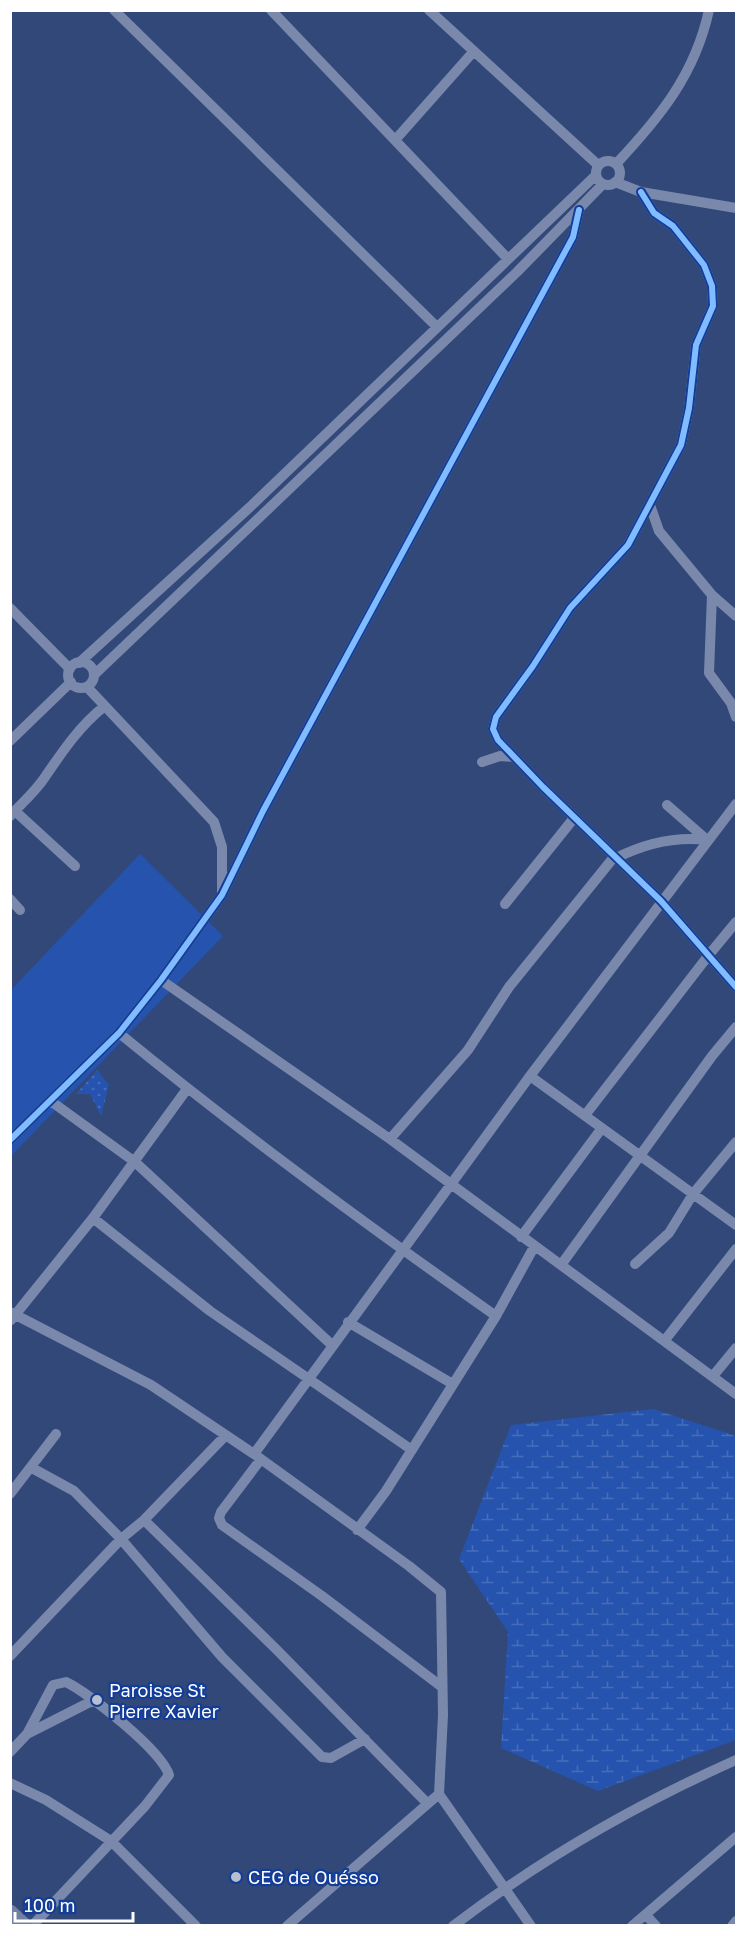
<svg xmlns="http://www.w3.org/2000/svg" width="747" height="1936" font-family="'Golos Text',sans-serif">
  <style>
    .green { fill: #2653ae }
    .wetland { fill: url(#wetland-marsh) }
    .garden { fill: url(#garden-dots) }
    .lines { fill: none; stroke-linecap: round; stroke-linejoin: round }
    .minor { stroke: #7a89ab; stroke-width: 10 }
    .highway { stroke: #7180a3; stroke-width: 15 }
    .cycleway-casing { stroke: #123d98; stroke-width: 10 }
    .cycleway { stroke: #80bcff; stroke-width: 6 }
    .poi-dot { fill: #b7bfd0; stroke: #123d98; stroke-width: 2 }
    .labels { text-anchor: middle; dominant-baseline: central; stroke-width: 4.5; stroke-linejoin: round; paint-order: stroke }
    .poi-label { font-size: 18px; fill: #fff; stroke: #123d98; text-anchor: start }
  </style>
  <defs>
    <pattern id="wetland-marsh" width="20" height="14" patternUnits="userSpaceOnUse" patternTransform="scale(1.5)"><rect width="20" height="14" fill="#2653ae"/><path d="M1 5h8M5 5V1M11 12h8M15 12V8" fill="none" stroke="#476dba"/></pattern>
    <pattern id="garden-dots" width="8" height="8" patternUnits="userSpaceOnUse" patternTransform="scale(1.5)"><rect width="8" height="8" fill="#2653ae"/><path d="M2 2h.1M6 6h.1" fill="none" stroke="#476dba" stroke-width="1.8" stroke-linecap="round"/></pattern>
  </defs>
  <rect width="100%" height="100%" fill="#314879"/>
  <path class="green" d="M140,854L223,936L11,1156V990Z"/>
  <path class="wetland" d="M653,1409L736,1436V1740L598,1791L501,1748L508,1632L459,1559L511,1425Z"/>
  <path class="garden" d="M97,1070L109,1085L101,1116L90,1094H76Z"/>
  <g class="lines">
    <path class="minor" d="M114,10L437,327
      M271,10L508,259
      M429,10L598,165
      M396,139L474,51
      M596 173a12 12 0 1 1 24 0a12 12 0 1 1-24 0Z
      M616,164C659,118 695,75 709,10
      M615,182L641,192L736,208
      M641,192L654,213L673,226L704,265L712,286L713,306L696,345L689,408L681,445L628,545L570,608L533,666L496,717L493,729L498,740L543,787L661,901L736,987
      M650,505L659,531L712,595L736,616
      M712,595L709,673L731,703L736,717
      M10,608L70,669
      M68 675a13 13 0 1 1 26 0a13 13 0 1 1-26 0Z
      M79,663L250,507L596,175
      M94,675L517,272L603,184
      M87,687L214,822L222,847V892
      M10,741L71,682
      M482,762L500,756L514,757
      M667,805L707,840
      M15,811L75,866
      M10,816C22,803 36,791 45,777C62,752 81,724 105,706
      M616,858C644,844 674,836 707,840
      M10,899L20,910
      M505,904L574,818
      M161,980L390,1139L736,1394
      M119,1033C241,1133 368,1226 496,1316
      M530,1076L736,1225
      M52,1102L135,1162L333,1346
      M586,1114L708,956L736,922
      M390,1139L468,1050L509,987L614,857
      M10,1140L119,1033L161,980L222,895L263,811L573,237L579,210
      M93,1218L210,1311L412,1450
      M521,1237L602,1128
      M635,1264L669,1233L693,1194L736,1142
      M561,1265L712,1056L736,1027
      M10,1312L151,1385L254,1454L409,1566L441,1592L443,1715L439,1794L287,1926
      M11,1320L93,1218L187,1089
      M348,1322L451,1383
      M665,1340L736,1249
      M713,1376L736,1348
      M254,1454L530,1076L736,804
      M261,1459L221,1512L219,1518L222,1525L322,1596L442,1687
      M32,1468L74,1491L121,1539L222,1657L322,1757L331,1758L365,1739
      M10,1494L56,1434
      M144,1520L277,1650L427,1803
      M357,1530L386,1491L496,1316L534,1247
      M10,1656L121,1539L144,1520L225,1436
      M27,1734L92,1701
      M10,1752L27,1734L53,1685L66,1682C90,1694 161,1750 169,1775L145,1806L32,1926
      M10,1783L46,1800L111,1841L196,1926
      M439,1794L531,1926
      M646,1915L656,1926
      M453,1926C540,1860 637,1804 736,1760
      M632,1926L736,1837
      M732,1926L736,1921"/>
    <path class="highway" d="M10,1912L25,1926"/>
    <g class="cycleway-casing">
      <path id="cycleway" d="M641,192L654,213L673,226L704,265L712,286L713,306L696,345L689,408L681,445L628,545L570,608L533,666L496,717L493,729L498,740L543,787L661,901L736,987
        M10,1140L119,1033L161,980L222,895L263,811L573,237L579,210"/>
    </g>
    <use href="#cycleway" class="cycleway"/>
  </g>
  <g class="poi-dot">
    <circle cx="97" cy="1700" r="6"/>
    <circle cx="236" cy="1877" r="6"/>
  </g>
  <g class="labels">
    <g class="poi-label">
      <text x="109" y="1690">Paroisse St<tspan x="109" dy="21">Pierre Xavier</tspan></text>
      <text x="248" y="1877">CEG de Ouésso</text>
    </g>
  </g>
  <rect width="747" height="1936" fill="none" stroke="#ffffff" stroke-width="24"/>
  <path d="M15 1912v9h118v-9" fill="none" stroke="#ffffff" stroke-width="3"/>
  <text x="24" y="1912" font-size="18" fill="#ffffff" stroke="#123d98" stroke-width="4.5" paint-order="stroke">100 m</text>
</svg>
